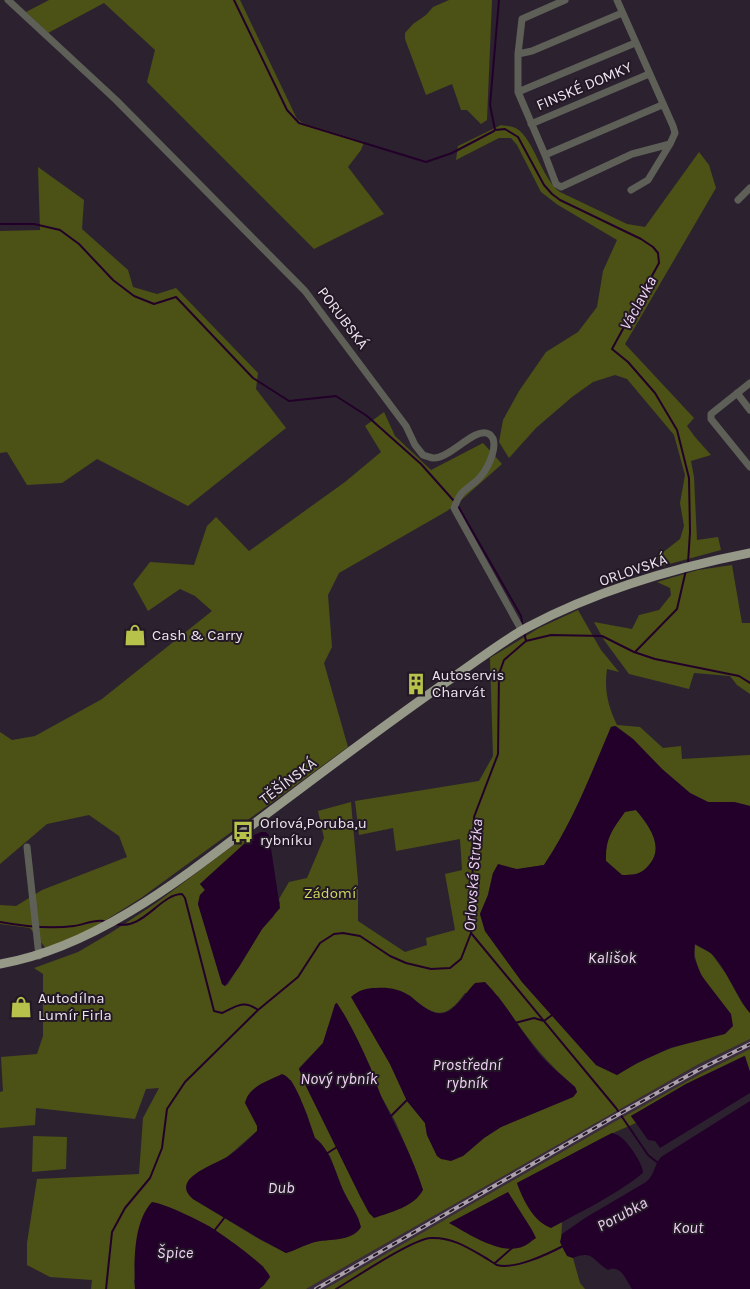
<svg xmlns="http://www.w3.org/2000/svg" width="750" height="1289" font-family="Karla,sans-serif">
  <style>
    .built { fill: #3a2b3d }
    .green { fill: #4c5115; fill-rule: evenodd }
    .water { fill: #23002a; fill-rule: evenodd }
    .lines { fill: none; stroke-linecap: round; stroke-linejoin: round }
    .stream { stroke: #23002a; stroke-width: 2 }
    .minor { stroke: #5e6058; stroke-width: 7 }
    .major { stroke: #969988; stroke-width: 9 }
    .rail-casing { stroke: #aaa1ac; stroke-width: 4 }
    .rail { stroke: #231825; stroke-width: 2; stroke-dasharray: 5.5; stroke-linecap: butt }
    .labels { text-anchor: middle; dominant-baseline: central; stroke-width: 4; stroke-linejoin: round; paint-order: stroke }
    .street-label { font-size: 15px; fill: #ede5ee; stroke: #231825 }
    .poi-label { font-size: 15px; fill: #ede5ee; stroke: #231825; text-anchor: start }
    .park-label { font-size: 15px; fill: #cfdc5f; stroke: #231825 }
    .water-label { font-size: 16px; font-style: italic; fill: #f2d3f7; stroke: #231825 }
  </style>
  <rect width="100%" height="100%" fill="#2c222f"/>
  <path class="built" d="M750,1039V1049L702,1073L614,1122L325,1289H306L697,1065Z"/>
  <path class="green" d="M49,0H240L297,119L303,123L364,142L361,150L348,167L384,214L314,249L147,82L155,50L104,3L48,33L26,12Z
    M449,0H492L487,120L481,124L467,110H461L452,84L426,95L405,39V33L413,24L426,15L433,7Z
    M501,125C505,126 510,126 513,127C532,132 541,179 560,192L627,224L645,227L699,152L709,165L716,188L625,344L694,418L687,426L695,437L711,455L691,461L694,477L697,540L718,537L721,550L662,566L657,557L680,539L684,526L680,503L685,475L674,435L627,379L615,375L593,382L572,397L536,428L509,458L499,442L503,420L519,391L546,352L578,332L597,307L603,271L617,240L558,205L541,192L517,145L511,138H499L456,160L458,146Z
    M38,167L84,200L82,229L128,270L133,287L157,294L176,288L258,373L256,389L286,428L188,506L97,459L62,483L27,485L7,452L0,453V231L40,230Z
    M384,412L395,436L431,470L483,443L502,464L459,502L447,511L339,573L328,595L332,647L324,663L348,747L141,898L90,930L47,950L30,928L0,924V905L16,906L42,890L127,857L119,836L89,815L47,824L0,864V732L12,740L35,736L102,699L212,611L195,596L180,589L148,611L133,584L150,562L194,565L207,526L216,517L249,551L345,482L381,452L365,426Z
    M732,565L742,623H750V694L737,685L730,676L694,673L689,689L629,674L604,640L594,622L632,629L639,615L659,610L671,595L670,588L657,582L698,570Z
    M578,610L601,650L619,672L607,669C604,690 608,706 617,725L640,727L663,748L681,746L682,759L750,755V806L734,802H708L690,793L662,769L633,739L616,726L611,727C591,774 573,822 544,865L493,873L488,895L480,914L485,931L522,982L596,1065L617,1075C641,1060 666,1049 693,1041L713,992C701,976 694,964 694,944L711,953L726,974L742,1003L750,1013V1039L697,1065L306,1289H259L264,1285V1267L209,1226L134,1280L135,1289H91L92,1280L50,1277L27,1265V1243L37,1179L139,1174L143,1118L159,1088L146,1089L135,1119L36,1108L35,1125L0,1128V1092L3,1091L1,1057L37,1054L43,1036V974L34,968L78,952L112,932L156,903L250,833L254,835L200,884L205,890L200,895L198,904L222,984L225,986L228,984L262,929L273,917L280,904L279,899L289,882L307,878L324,838L318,811L351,802L358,881V921L405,952L427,945L426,938L455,930L445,874L462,870L460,839L396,851L393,828L359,835L355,801L479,781L493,756L490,658L539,628ZM465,993L498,996C521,1030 543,1060 575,1087L577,1092L573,1097L501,1127L484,1138L463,1156H437L427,1135L425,1123L407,1101L390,1064L375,1038L409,995C434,1016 444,1022 465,993ZM343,1012L370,1066L381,1096L395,1121L409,1153L423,1190L361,1198L305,1084L299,1068L323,1043L328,1027ZM291,1080L307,1114L315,1138L321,1143L330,1156L343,1190L359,1220L339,1239L319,1240L286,1253L259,1239L193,1199L189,1180L200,1171L227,1157L257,1131L258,1127L247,1097C256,1083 275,1083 291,1080Z
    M636,810C649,826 665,847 649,865C641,875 634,875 622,875L606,861C605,838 612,830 625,811Z
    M750,1049V1072L744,1056L686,1084L631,1116L636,1123L606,1136L517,1183C524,1202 534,1216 551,1227L562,1222C562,1236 557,1251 573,1258L580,1283L585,1289H325L614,1122L702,1073Z
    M33,1136L67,1137L66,1169L32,1172Z"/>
  <path class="water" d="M615,726L633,739L662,769L690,793L708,802H734L750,806V1013C737,998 723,961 709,952C705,949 699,947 695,944L694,957L701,975L731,1014L733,1026L725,1034L670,1048L637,1063L617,1075L596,1065L522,982L485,931L480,914L488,895L493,873L498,864L517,869L544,865C573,822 591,774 611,727ZM636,810C649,825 665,847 649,865C641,875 634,875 622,875L606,861C605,839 612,830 625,812Z
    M261,832H266L269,835L280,908L262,929L239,967L225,986L222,984L198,904L200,895L205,890L200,884L254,835Z
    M485,982C507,1004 521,1032 541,1056C551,1067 564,1077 575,1087L577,1092L573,1097L501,1127L484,1138L463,1156L451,1161L441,1159L437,1156L427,1135L425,1123L407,1101L390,1064L351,997C359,990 366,988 376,988C388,987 400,989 410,996C419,1003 431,1016 444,1013C456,1010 466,992 475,983Z
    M337,1003C350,1023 361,1045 370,1067C374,1076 377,1087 381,1096C396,1127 413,1157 423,1190C414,1207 391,1212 374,1218L369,1213L361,1198L305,1084L299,1069L323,1043L335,1004Z
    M745,1056L750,1072V1093L660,1148L655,1141L648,1140L631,1116L686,1084Z
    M282,1074C297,1078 309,1123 315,1138C331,1151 335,1172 343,1190C349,1203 358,1214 361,1227C351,1244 325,1237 309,1244C301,1246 295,1251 286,1253L260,1239L193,1199C169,1179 214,1165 227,1157C238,1150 248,1140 257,1131V1126L245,1103C249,1086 268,1081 282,1074Z
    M750,1101V1289H632C626,1280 621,1264 608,1270C592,1260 593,1250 573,1258L567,1256L560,1242L562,1234L585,1218L646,1182C656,1173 653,1166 661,1157Z
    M612,1133C614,1134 617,1134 619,1136C627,1140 644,1165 643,1173C616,1195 582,1211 551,1228C533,1221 523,1200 517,1183Z
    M508,1192L532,1230L536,1238C530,1242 525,1247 518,1248C497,1253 467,1233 449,1223Z
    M152,1202C164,1203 208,1224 218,1232C231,1241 266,1265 270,1277L264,1285L259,1289H135C134,1263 133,1222 152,1202Z"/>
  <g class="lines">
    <path class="stream" d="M234,0L287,110L299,123L426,162L452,153L494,131
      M499,0L490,105L495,130L505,129L518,137L544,185L552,194L560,200L641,239L653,247L658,253L659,263L612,349L628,362L655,393L677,430L689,478L690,532L688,563
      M0,224H34L60,230L79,244L113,280L134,296L154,304L176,297L253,378L289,401L336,396L367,416L421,464L454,501
      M458,506L521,616L523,627
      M524,632L526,641
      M635,652L677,609L686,570
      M0,922C22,926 51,929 74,926C84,925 93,919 104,921
      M116,924C143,931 160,894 182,894L185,898L214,1011L222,1013C236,1007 243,999 258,1010
      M471,933L616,1108L648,1155L658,1163
      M515,1023L534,1018L544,1021L552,1015
      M391,1116L407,1100
      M326,1154L337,1147
      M214,1231L225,1217
      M495,1263L512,1248
      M106,1289L112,1232L125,1208L150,1178L162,1148L167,1109L185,1082L258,1010L298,977L320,943L334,934L343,933L360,936L390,956L406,963L431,969L450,968L461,959L471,933L474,817L498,754L499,674L504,660L526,641L551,635L602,636L634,652L655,659L739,676L750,683
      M336,1289C355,1278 412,1239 431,1238C451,1237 467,1247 484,1257C488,1259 493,1263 497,1265C514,1270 548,1254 563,1246"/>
    <path class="minor" d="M8,0L116,100L305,291L406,426L415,445L423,455C426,456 431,458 434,458C451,458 475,426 489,434C501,442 488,468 481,476C476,483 467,487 461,494C458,498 456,503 454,508L522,631
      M565,0L522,19L518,54V92L545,155L662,105
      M518,54L532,51L622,13
      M518,92L635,43
      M531,124L649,74
      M545,155L556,184L561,187L632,154L670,144L675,133L673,126L617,0
      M631,190L648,180L670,144
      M738,200L750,188
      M750,383L711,414V419L750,467
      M737,393L750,410
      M27,847L39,956"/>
    <path class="major" d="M0,964C104,946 197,866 280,804C337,761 394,718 452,678C477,661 502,641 528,627C598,590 673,568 750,553"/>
    <g class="rail-casing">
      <path id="rail" d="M316,1289L612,1118L700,1069L750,1044"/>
    </g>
    <use href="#rail" class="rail"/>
  </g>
  <defs>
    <g id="shop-bare" transform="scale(1.725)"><path d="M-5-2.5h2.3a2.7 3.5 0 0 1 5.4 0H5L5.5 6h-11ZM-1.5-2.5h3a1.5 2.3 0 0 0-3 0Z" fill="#b6c249" stroke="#231825" stroke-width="2.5" paint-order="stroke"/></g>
    <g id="building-bare" transform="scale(1.725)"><path d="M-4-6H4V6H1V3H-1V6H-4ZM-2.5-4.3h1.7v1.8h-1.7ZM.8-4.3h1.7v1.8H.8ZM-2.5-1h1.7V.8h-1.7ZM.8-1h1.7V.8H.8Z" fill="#b6c249" stroke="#231825" stroke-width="2.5" paint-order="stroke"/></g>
    <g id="bus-bare" transform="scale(1.725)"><path d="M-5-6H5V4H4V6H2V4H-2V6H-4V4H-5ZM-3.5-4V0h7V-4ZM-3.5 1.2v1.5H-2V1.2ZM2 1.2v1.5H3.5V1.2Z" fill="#b6c249" stroke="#231825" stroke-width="2.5" paint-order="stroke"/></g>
  </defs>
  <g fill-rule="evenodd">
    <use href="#shop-bare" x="135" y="635"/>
    <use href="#building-bare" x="416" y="684"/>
    <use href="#bus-bare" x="243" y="832"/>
    <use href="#shop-bare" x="21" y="1007"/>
  </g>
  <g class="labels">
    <g class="street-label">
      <text transform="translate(584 86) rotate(-23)">FINSKÉ DOMKY</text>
      <text transform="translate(343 318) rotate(53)">PORUBSKÁ</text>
      <text transform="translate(633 570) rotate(-19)">ORLOVSKÁ</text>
      <text transform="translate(288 781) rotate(-37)">TĚŠÍNSKÁ</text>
    </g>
    <g class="poi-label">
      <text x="152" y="635">Cash &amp; Carry</text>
      <text x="432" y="675">Autoservis<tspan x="432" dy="17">Charvát</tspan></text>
      <text x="260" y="823">Orlová,Poruba,u<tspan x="260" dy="17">rybníku</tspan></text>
      <text x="38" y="998">Autodílna<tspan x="38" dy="17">Lumír Firla</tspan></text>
    </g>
    <g class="park-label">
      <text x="330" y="893">Zádomí</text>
    </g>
    <g class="water-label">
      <text transform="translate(638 303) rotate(-61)">Václavka</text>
      <text transform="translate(473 875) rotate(-86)">Orlovská Stružka</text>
      <text x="612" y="957">Kališok</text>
      <text x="467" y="1064">Prostřední<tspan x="467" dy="18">rybník</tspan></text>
      <text x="339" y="1078">Nový rybník</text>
      <text x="281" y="1187">Dub</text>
      <text transform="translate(622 1214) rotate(-28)">Porubka</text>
      <text x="688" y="1227">Kout</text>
      <text x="175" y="1252">Špice</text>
    </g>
  </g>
</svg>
